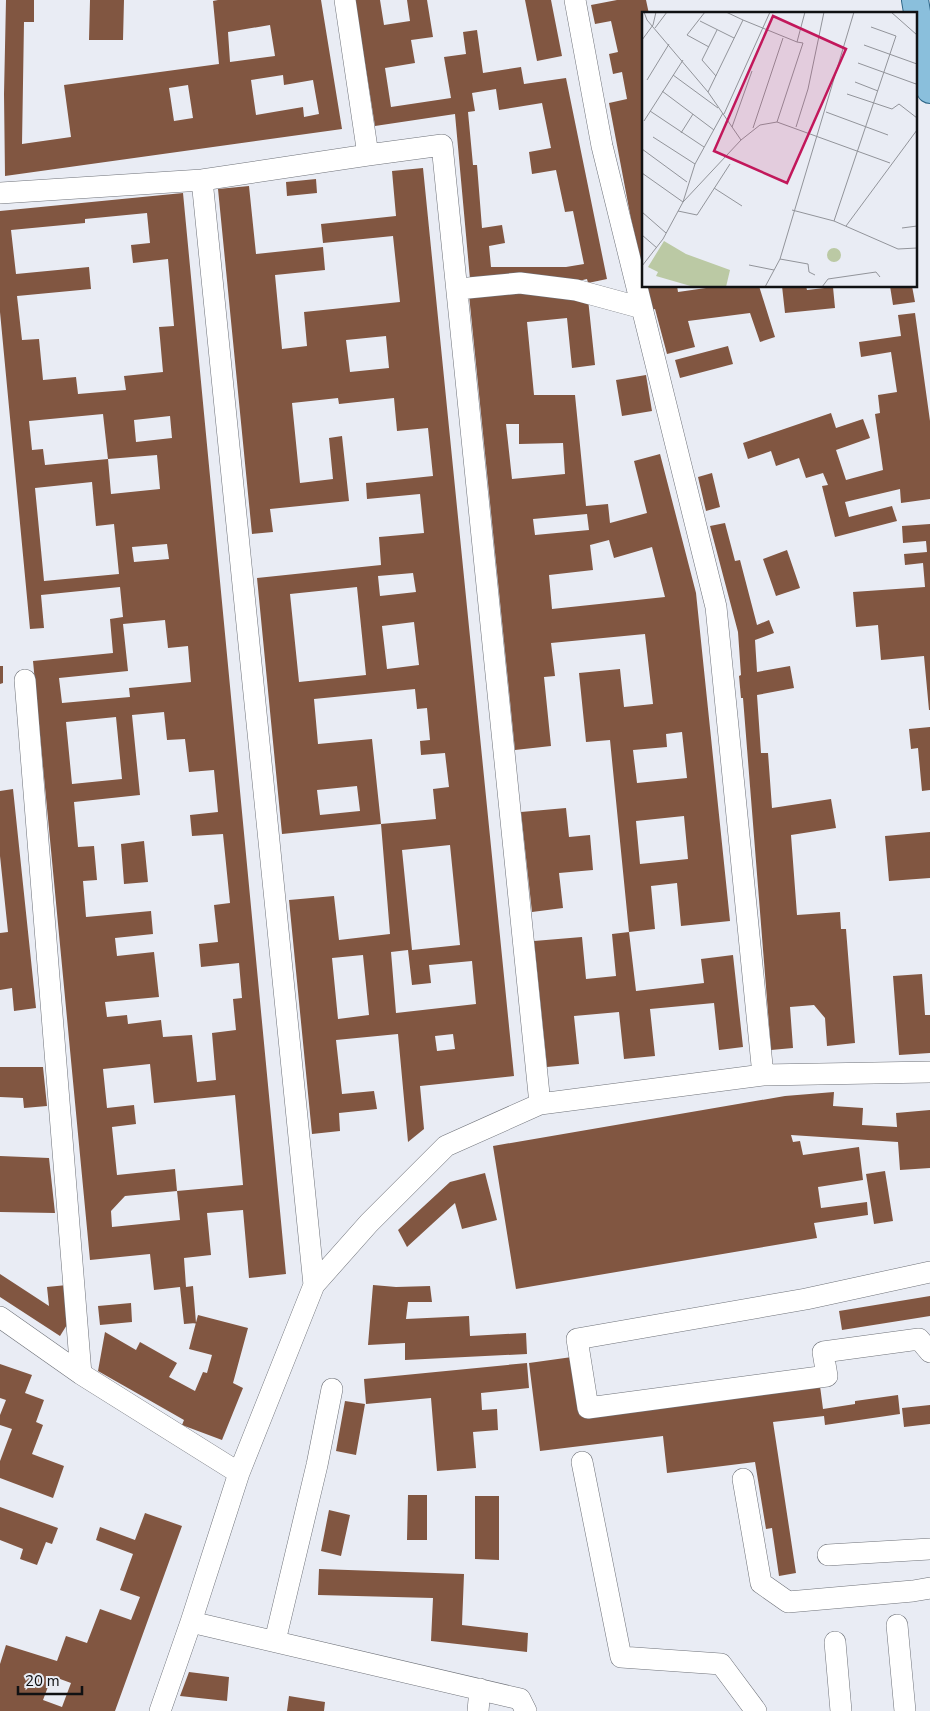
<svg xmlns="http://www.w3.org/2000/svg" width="930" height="1711" font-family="'Nunito Sans',sans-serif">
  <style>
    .building { fill: #815641; fill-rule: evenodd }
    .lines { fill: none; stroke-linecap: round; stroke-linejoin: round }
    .minor-casing { stroke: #6f7279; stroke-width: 22 }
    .major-casing { stroke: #2d6687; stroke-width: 28 }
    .minor { stroke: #fff; stroke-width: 21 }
    .major { stroke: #8abfdc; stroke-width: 26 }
    .inset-road { fill: none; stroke: #92949a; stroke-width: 1 }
    .view { fill: #c2185b; fill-opacity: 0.15; stroke: #c2185b; stroke-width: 2.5 }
    .inset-edge { fill: none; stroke: #101113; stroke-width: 2.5 }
  </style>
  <rect width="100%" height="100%" fill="#e9ecf4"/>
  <path class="building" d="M6,0H34V22H24L22,144L71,137L64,85L219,64L213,1L218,0H321L342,129L5,176L4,94ZM270,25L275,56L230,62L228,32ZM283,75L284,85L313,80L319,114L304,117L303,107L256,115L251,80ZM188,85L193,118L174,121L169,88Z
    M90,0H124L123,40H89Z
    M355,0H380L384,25L410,21L407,0H427L433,37L411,40L415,63L385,68L391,107L451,98L444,57L466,54L463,32L477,30L483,73L521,67L524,84L566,78L607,279L588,283L587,279L570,283L470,279L455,114L375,126ZM496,89L499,110L542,103L551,148L529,152L532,174L556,170L565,212L573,211L584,264L566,267H491L489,246L505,243L502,225L482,228L477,165H473L468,112L475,111L472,93Z
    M525,0H551L562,56L537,61Z
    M617,0H646L649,14H644V273L631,219L609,103L627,99L622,72L613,74L609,54L618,52L611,21L595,24L591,5Z
    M423,168L514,1076L420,1086L424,1129L408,1142L398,1034L336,1040L342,1094L374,1091L377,1109L339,1113L340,1131L312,1134L289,900L334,896L339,940L390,934L381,824L282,834L257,578L381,565L379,537L424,533L420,494L367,499L366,483L433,476L428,428L397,431L394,398L339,404L338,398L292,403L300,483L333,479L329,438L342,436L349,501L270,509L273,532L252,534L218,189L249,186L256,254L323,247L325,270L275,275L282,349L307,346L304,312L400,302L393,236L323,243L321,224L396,216L392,171ZM386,336L389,368L350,372L346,340ZM413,573L416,592L380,596L378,576ZM357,587L366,675L299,682L290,594ZM414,622L419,665L387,669L382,626ZM415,689L417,709L427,708L430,740L420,741L421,755L445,753L449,787L433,789L436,819L381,824L372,739L318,744L314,699ZM357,786L360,811L320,815L317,790ZM450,845L460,945L412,950L402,850ZM408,950L412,985L431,983L429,965L472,961L476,1004L396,1013L391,952ZM363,955L369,1015L338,1019L332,958ZM453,1034L455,1049L437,1051L435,1036Z
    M316,179L317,193L287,196L286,182Z
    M183,193L286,1274L249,1278L243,1210L207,1213L211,1255L184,1258L186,1287L193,1286L196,1323L184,1324L180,1287L154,1290L150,1254L90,1260L33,661L113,653L110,619L123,617L120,587L41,595L44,628L30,629L0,312V211ZM147,213L150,243L131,245L133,263L168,259L174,326L159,327L163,372L124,376L126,390L78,394L76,377L43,380L39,339L22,340L17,296L91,289L89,267L16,274L11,230L85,223V219ZM103,414L108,459L45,465L43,449L32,450L29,421ZM170,416L172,438L136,442L134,420ZM157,455L160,489L111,494L108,459ZM92,482L96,526L114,524L119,574L44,581L35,488ZM167,544L169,559L134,562L132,547ZM165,620L168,648L188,646L191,682L129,688L130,697L62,703L59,678L128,671L123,624ZM164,712L167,740L185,739L189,772L214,770L218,812L190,815L192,836L223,834L230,903L214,905L218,942L199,944L201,967L239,963L242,998L233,999L236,1030L212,1033L216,1080L197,1082L192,1035L163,1037L161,1020L128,1024L127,1015L107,1017L105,1002L159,997L154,952L117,956L115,938L153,934L151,911L86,917L83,881L97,880L94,846L78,847L74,802L140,795L132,715ZM116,717L122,779L72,784L66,722ZM150,1064L154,1103L235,1095L243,1185L177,1191L180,1220L112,1227L111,1211L125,1196L177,1191L175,1169L117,1175L112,1127L136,1124L134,1105L107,1108L103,1069Z
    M646,286H677L678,292L720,286H759L775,337L760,342L750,313L688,321L695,347L667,354L655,309L651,310Z
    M782,286H806L807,290L833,287L835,308L785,313Z
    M890,286H912L915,302L893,305Z
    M508,291L588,299L595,365L572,368L567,318L527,322L534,395H575L586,506L608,504L610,523L647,513L634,461L660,454L696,593L730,921L681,926L677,883L651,886L655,929L629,932L610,740L586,742L579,673L620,669L624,707L653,704L645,634L551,643L555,676L544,677L551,746L515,750L469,295ZM506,424H519V444L563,443L565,474L512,479ZM587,514L589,530L535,535L533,519ZM609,540L614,558L652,547L665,597L552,609L549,575L593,570L590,545ZM682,732L687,778L637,783L633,750L667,747L666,734ZM684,816L688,859L640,864L636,821Z
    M915,313L930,421V499L901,503L900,489L845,502L849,517L892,506L897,521L835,537L822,486L828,485L823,473L806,478L799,458L776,466L771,451L748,459L743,443L831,413L836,428L863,419L870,438L836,450L846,480L883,470L875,414L880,413L878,395L897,392L891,352L861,357L859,342L901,336L898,315Z
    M728,346L733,364L680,378L675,360Z
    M646,375L652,411L622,416L616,380Z
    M712,473L720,507L706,511L698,477Z
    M725,523L735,561L740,560L757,625L769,620L774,633L755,640L757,672L790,666L794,688L757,695L761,753H768L772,808L831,799L836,828L791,835L797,915L840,912L841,929H846L855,1043L827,1046L825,1018L814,1005L790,1007L793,1048L771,1050L743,698H741L739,676L741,675L738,632L710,526Z
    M930,524V710H929L924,656L881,660L878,625L856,627L853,592L925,587L923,563L905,565L904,554L927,552L926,541L903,543L902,526Z
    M787,550L800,588L776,596L763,559Z
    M0,666H3V683L0,684Z
    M930,727V790L922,791L918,748L911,749L909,729Z
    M13,789L36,1008L14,1011L12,988L0,990V933L8,932L0,856V791Z
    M566,808L569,837L590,835L593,870L559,873L563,908L532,912L521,812Z
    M930,832V878L889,881L885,836Z
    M144,841L148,882L124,884L121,844Z
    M629,932L636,991L704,983L701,959L733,955L743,1047L719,1050L714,1003L650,1009L655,1056L624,1059L619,1012L574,1016L579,1064L547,1067L534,941L582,937L586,979L616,976L612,934Z
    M922,974L925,1015H930V1053L899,1055L893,976Z
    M0,1067H43L47,1106L24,1108L23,1098L0,1097Z
    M834,1092L833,1106L863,1108L862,1125L897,1127L896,1113L930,1110V1168L900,1170L898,1142L791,1135L793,1142L800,1141L803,1155L859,1147L863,1180L818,1187L821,1208L867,1202L868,1215L814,1223L817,1238L516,1289L493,1146L785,1096Z
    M0,1156L49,1158L55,1213L0,1212Z
    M885,1171L893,1221L874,1224L866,1174Z
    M485,1173L497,1220L462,1229L455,1203L407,1247L398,1230L450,1182Z
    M0,1274L49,1306L47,1287L67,1285L70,1320L60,1336L0,1297Z
    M373,1285L396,1287L430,1286L432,1302H408L406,1319L469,1316L470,1336L526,1333L527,1354L405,1360V1343L368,1345Z
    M930,1296V1316L842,1330L839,1311Z
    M131,1303L132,1322L100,1325L98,1306Z
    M198,1315L248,1328L233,1383L243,1388L222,1440L182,1425L184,1420L98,1371L105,1332L136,1350L140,1342L177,1363L169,1377L195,1391L203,1372L207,1373L212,1355L189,1349Z
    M572,1357L580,1416L820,1386L823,1409L855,1404V1401L898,1395L900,1414L825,1425L824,1416L773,1422L796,1573L779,1576L772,1528L766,1529L755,1462L667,1473L663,1436L540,1451L529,1363Z
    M527,1363L529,1388L481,1393L482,1410L497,1409L498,1430L473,1432L476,1468L437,1471L431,1398L366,1404L364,1379Z
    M0,1364L32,1375L25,1393L44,1400L36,1422L43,1425L32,1454L64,1466L53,1498L0,1478V1461L12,1429L0,1425V1415L6,1400L0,1398Z
    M345,1401L365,1404L356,1455L336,1451Z
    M930,1405V1424L904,1427L902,1408Z
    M408,1495H427V1540H407Z
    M475,1496H499V1560L475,1559Z
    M0,1507L58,1528L52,1544L46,1542L37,1565L20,1559L23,1549L0,1540Z
    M329,1510L350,1515L341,1556L321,1551Z
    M145,1513L182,1526L115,1711H0V1664L6,1645L57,1661L66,1636L87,1643L100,1609L131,1620L140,1597L120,1590L133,1554L96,1540L100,1527L135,1540ZM52,1676L71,1683L62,1707L43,1700Z
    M319,1569L464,1574L462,1625L528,1633L527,1652L431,1641L433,1598L318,1595Z
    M189,1672L229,1677L227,1701L180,1696Z
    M289,1696L325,1702L324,1711H287Z"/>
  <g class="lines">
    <g class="minor-casing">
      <path id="minor" d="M345,0L368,155L442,145L540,1104
        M575,0L602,146L716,607L763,1075
        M202,180L314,1285
        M0,193L202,180L368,155
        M458,289L520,283L576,290L642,308
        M25,680L81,1374
        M930,1272L806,1299L577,1339L588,1408L827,1376L823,1352L919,1339L930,1352
        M0,1317L81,1374L239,1473
        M582,1462L621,1657L721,1664L756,1711
        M743,1479L761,1583L788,1602L913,1591L930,1588
        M828,1555L930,1549
        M191,1622L520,1699L526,1711
        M897,1625L905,1711
        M275,1641L317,1465L332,1389
        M835,1642L841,1711
        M160,1711L191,1622L239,1473L314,1285L369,1223L446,1146L540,1104L763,1075L930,1072
        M478,1711L480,1689"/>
    </g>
    <g class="major-casing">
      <path id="major" d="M915,0L930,90"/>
    </g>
    <use href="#minor" class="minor"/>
    <use href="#major" class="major"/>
  </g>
  <g transform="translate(642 12)">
    <rect width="275" height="275" fill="#e9ecf4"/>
    <path d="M22,229L44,242L88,258L84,275H52L14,264L16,260L6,255ZM185 243a7 7 0 1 1 14 0a7 7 0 1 1-14 0Z" fill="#bbc9a4"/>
    <path class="inset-road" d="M2,0L5,8L66,80L99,128M63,0L45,23L67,35M84,0L101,8M249,0L275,23M58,9L92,26M13,16L25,0M0,28L11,13L14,0M222,33L275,52M216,51L274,72L275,69M31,63L76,96M74,64L60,48L75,18M5,68L27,32M213,70L236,79M20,79L72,118M66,80L101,8L155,30M205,82L250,97L257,92L275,106M8,99L62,135M184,100L246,123M82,102L128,0M2,109L41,48M135,110L161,31L155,30L163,0M90,115L110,59M154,115L166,77L182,0M111,116L141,26M39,121L51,102M11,125L53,152M0,137L45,170M0,161L41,190L53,152L81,101M72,176L100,194M150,198L192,209L256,237L275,236M36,199L55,203L88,152M0,200L24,221M192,209L254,24L229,15M204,214L275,118M260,216L275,214M0,223L15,236M138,247L166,252L167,260L173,263M107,253L132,258M0,254L21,227L41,190L99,128L118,113L135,110L248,151M123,275L138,247L212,0M180,275L186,267L234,260L238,265"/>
    <path class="view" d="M131,4L204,37L145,171L72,139Z"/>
    <rect width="275" height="275" class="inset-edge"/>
  </g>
  <path d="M18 1686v8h64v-8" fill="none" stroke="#101113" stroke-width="2.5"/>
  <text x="25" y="1686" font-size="15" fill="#101113" stroke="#e9ecf4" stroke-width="4" paint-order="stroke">20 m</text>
</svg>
